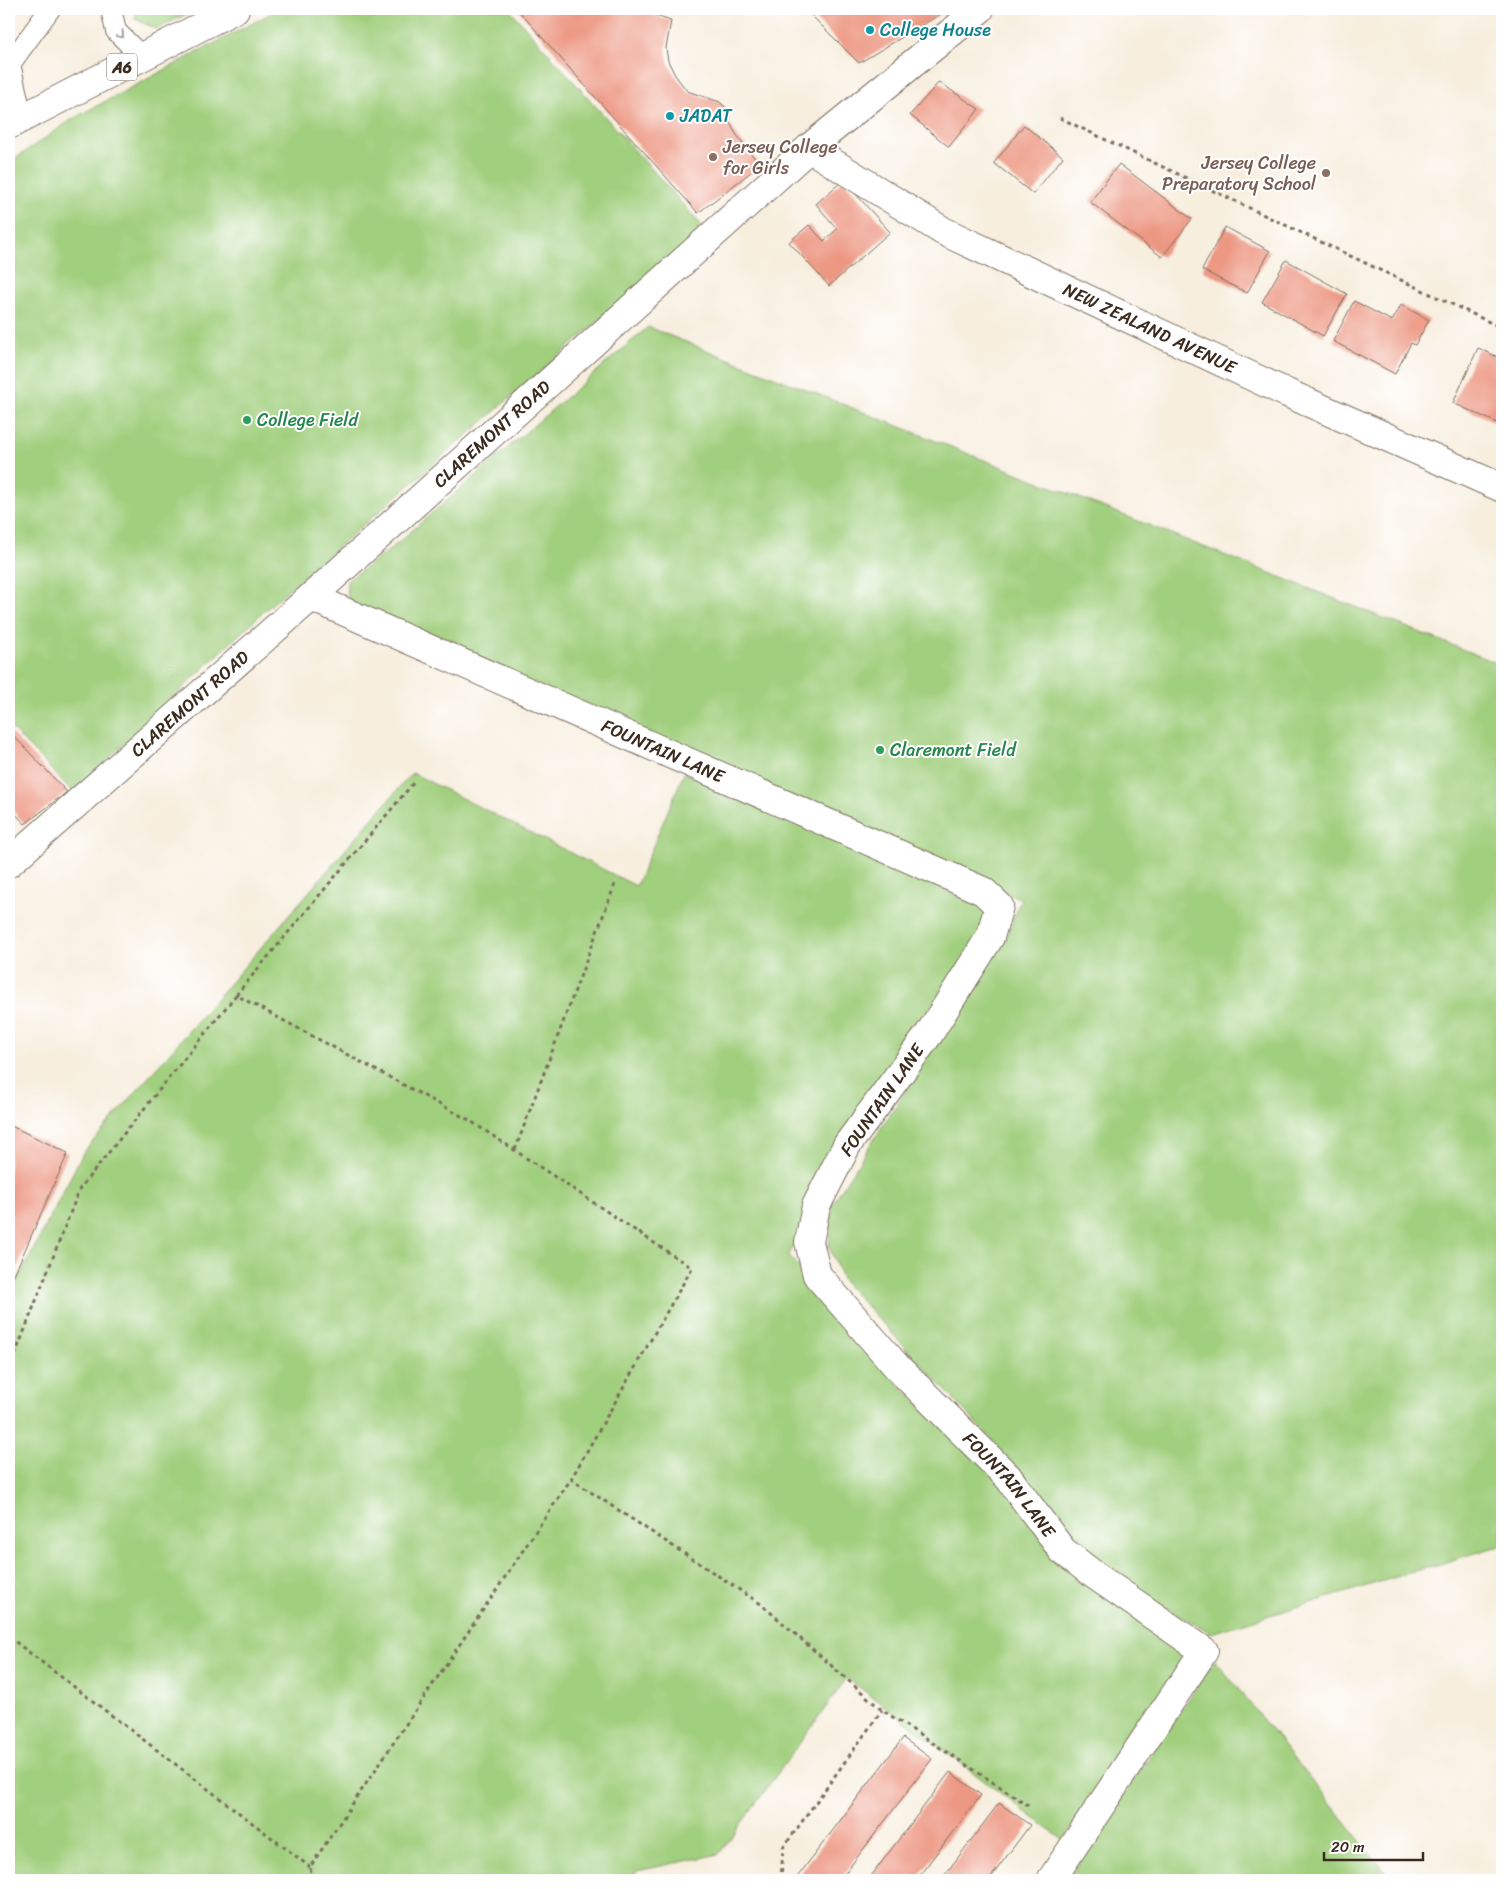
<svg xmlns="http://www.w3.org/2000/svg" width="1511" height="1889" font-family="Sriracha,sans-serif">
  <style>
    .green { fill: #a0cf7d; stroke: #6e7c4e }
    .building { fill: #ed9883 }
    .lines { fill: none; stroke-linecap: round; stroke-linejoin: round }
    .lane-casing { stroke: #7d6f61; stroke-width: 22 }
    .street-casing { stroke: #7d6f61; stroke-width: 30 }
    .primary-casing { stroke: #7d6f61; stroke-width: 30 }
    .path { stroke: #7d6f61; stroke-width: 3; stroke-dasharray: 4 4; stroke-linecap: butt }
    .lane { stroke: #fff; stroke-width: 20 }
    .street { stroke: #fff; stroke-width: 28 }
    .primary { stroke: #fff; stroke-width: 28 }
    .oneway { stroke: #a79f9a }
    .culture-dot { fill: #0f9aa8; stroke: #fff; stroke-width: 2 }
    .education-dot { fill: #8d6e63; stroke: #fff; stroke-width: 2 }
    .leisure-dot { fill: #2e9e5b; stroke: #fff; stroke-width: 2 }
    .labels { text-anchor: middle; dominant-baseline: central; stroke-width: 4; stroke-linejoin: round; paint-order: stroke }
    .shield { fill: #fff; stroke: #766a62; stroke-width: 1 }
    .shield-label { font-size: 16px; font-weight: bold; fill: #3b2a1e }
    .culture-label { font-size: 18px; fill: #0d838f; stroke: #fff; text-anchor: start }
    .education-label { font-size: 18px; fill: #785e54; stroke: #fff; text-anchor: start }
    .street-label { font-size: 18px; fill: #3b2a1e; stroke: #fff }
    .leisure-label { font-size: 18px; fill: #27864d; stroke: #fff; text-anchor: start }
  </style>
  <rect width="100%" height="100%" fill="#fff"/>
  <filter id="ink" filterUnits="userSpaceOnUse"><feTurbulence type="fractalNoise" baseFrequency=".02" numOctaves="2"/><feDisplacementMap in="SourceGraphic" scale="10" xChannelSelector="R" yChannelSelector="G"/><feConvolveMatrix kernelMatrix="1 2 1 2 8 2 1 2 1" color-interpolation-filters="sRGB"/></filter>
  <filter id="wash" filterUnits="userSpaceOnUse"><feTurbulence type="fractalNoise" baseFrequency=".0096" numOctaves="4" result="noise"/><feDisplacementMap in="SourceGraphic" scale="20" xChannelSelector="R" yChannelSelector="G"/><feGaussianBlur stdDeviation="1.12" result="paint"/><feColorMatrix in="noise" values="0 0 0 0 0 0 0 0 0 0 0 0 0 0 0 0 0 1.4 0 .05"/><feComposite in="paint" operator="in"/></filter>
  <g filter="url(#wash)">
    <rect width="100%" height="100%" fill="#f7eede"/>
    <path class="green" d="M137,9H196L157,29L135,19Z
      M279,9H509L705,229L264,611L73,792L9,726V163L74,118Z
      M648,327L1502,665V1545L1211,1633L1148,1598L1088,1557L994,1442L843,1281L829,1247L832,1204L1008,932L1021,899L348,601L347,581L387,552Z
      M412,773L636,886L684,773L988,909V924L851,1124L789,1255L901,1387L1193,1654L1063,1840L847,1678L719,1854L637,1871L630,1880H9V1297L83,1153Z
      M1215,1660L1390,1878L1388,1880H1067Z"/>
    <g id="blocks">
      <path class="building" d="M517,9H649L656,16L671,21L666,48L668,61L675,75L687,91L720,102L727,109L730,123L736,134L760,165L698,213Z
        M805,9H949L859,63Z
        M939,82L979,109L949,147L910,115Z
        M1024,125L1063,157L1033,194L994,163Z
        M1119,164L1192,219L1162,257L1090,202Z
        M843,180L890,232L829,286L789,242L809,225L824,241L837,229L816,204Z
        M1225,227L1270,251L1247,293L1202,270Z
        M1286,260L1347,294L1323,336L1262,302Z
        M1354,301L1392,321L1401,305L1429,320L1415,345L1411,343L1395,374L1333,341Z
        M1478,348L1502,359V425L1453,403Z
        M9,731L67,792L25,824L9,807Z
        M9,1125L68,1153L9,1286Z
        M903,1738L932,1759L840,1880H795Z
        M950,1772L981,1795L916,1880H868Z
        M999,1803L1030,1825L989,1880H941Z"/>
    </g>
  </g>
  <g filter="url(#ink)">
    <use href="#blocks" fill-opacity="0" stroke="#7d6f61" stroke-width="1"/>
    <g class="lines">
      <g class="lane-casing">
        <path id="lane" d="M111,9L116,31L142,57
          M22,117L10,64L50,9"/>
      </g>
      <g class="street-casing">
        <g id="street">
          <path id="s1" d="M809,148L943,231L1287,393L1502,488"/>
          <path id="s2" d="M311,597L983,891L999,906L990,937L929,1034L847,1145L816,1206L809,1242L817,1275L898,1368L1008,1477L1062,1550L1093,1574L1204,1651L1051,1880"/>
          <path id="s3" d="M9,863L311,597L809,148L980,9"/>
        </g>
      </g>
      <g class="primary-casing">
        <path id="primary" d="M9,125L235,9"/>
      </g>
      <path class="path" d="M1060,118L1502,328
        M236,995L415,781
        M515,1150L615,884
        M9,1370L80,1188L236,995L469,1120L692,1268L571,1479
        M9,1637L310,1867
        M312,1880L310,1867L571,1479L761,1604L882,1710L1031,1807
        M781,1880L783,1848L882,1710"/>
      <use href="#lane" class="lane"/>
      <use href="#street" class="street"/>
      <use href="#primary" class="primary"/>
    </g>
    <defs><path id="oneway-chevron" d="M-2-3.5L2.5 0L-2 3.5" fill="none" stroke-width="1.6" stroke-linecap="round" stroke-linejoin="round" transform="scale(1.25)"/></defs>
    <use class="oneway" href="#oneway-chevron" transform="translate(121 35) rotate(49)"/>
  </g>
  <g class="culture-dot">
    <circle cx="870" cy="30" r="5"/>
    <circle cx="670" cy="116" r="5"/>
  </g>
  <g class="education-dot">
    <circle cx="713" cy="157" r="5"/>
    <circle cx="1326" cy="173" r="5"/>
  </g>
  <g class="leisure-dot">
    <circle cx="247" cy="420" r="5"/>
    <circle cx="880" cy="750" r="5"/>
  </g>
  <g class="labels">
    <rect class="shield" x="107" y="53.5" width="30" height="27" rx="4"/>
    <g class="shield-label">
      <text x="122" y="67">A6</text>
    </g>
    <g class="culture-label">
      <text x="880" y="30">College House</text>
      <text x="680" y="116">JADAT</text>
    </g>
    <g class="education-label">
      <text x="723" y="147">Jersey College<tspan x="723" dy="21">for Girls</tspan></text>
      <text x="1316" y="163" text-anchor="end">Jersey College<tspan x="1316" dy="21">Preparatory School</tspan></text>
    </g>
    <g class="street-label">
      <text stroke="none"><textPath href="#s1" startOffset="386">NEW ZEALAND AVENUE</textPath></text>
      <text stroke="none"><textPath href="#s3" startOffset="646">CLAREMONT ROAD</textPath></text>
      <text stroke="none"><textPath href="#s3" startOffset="241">CLAREMONT ROAD</textPath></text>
      <text stroke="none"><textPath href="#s2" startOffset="384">FOUNTAIN LANE</textPath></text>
      <text transform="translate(882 1100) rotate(-55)">FOUNTAIN LANE</text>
      <text stroke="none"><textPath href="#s2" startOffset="1464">FOUNTAIN LANE</textPath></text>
    </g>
    <g class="leisure-label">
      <text x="257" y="420">College Field</text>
      <text x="890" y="750">Claremont Field</text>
    </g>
  </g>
  <rect width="1511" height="1889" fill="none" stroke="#fff" stroke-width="30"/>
  <path d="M1324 1852v8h99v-8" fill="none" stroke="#3b2a1e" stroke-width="2.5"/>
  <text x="1331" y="1852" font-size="15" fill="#3b2a1e" stroke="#ffffff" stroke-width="4" paint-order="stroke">20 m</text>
</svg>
